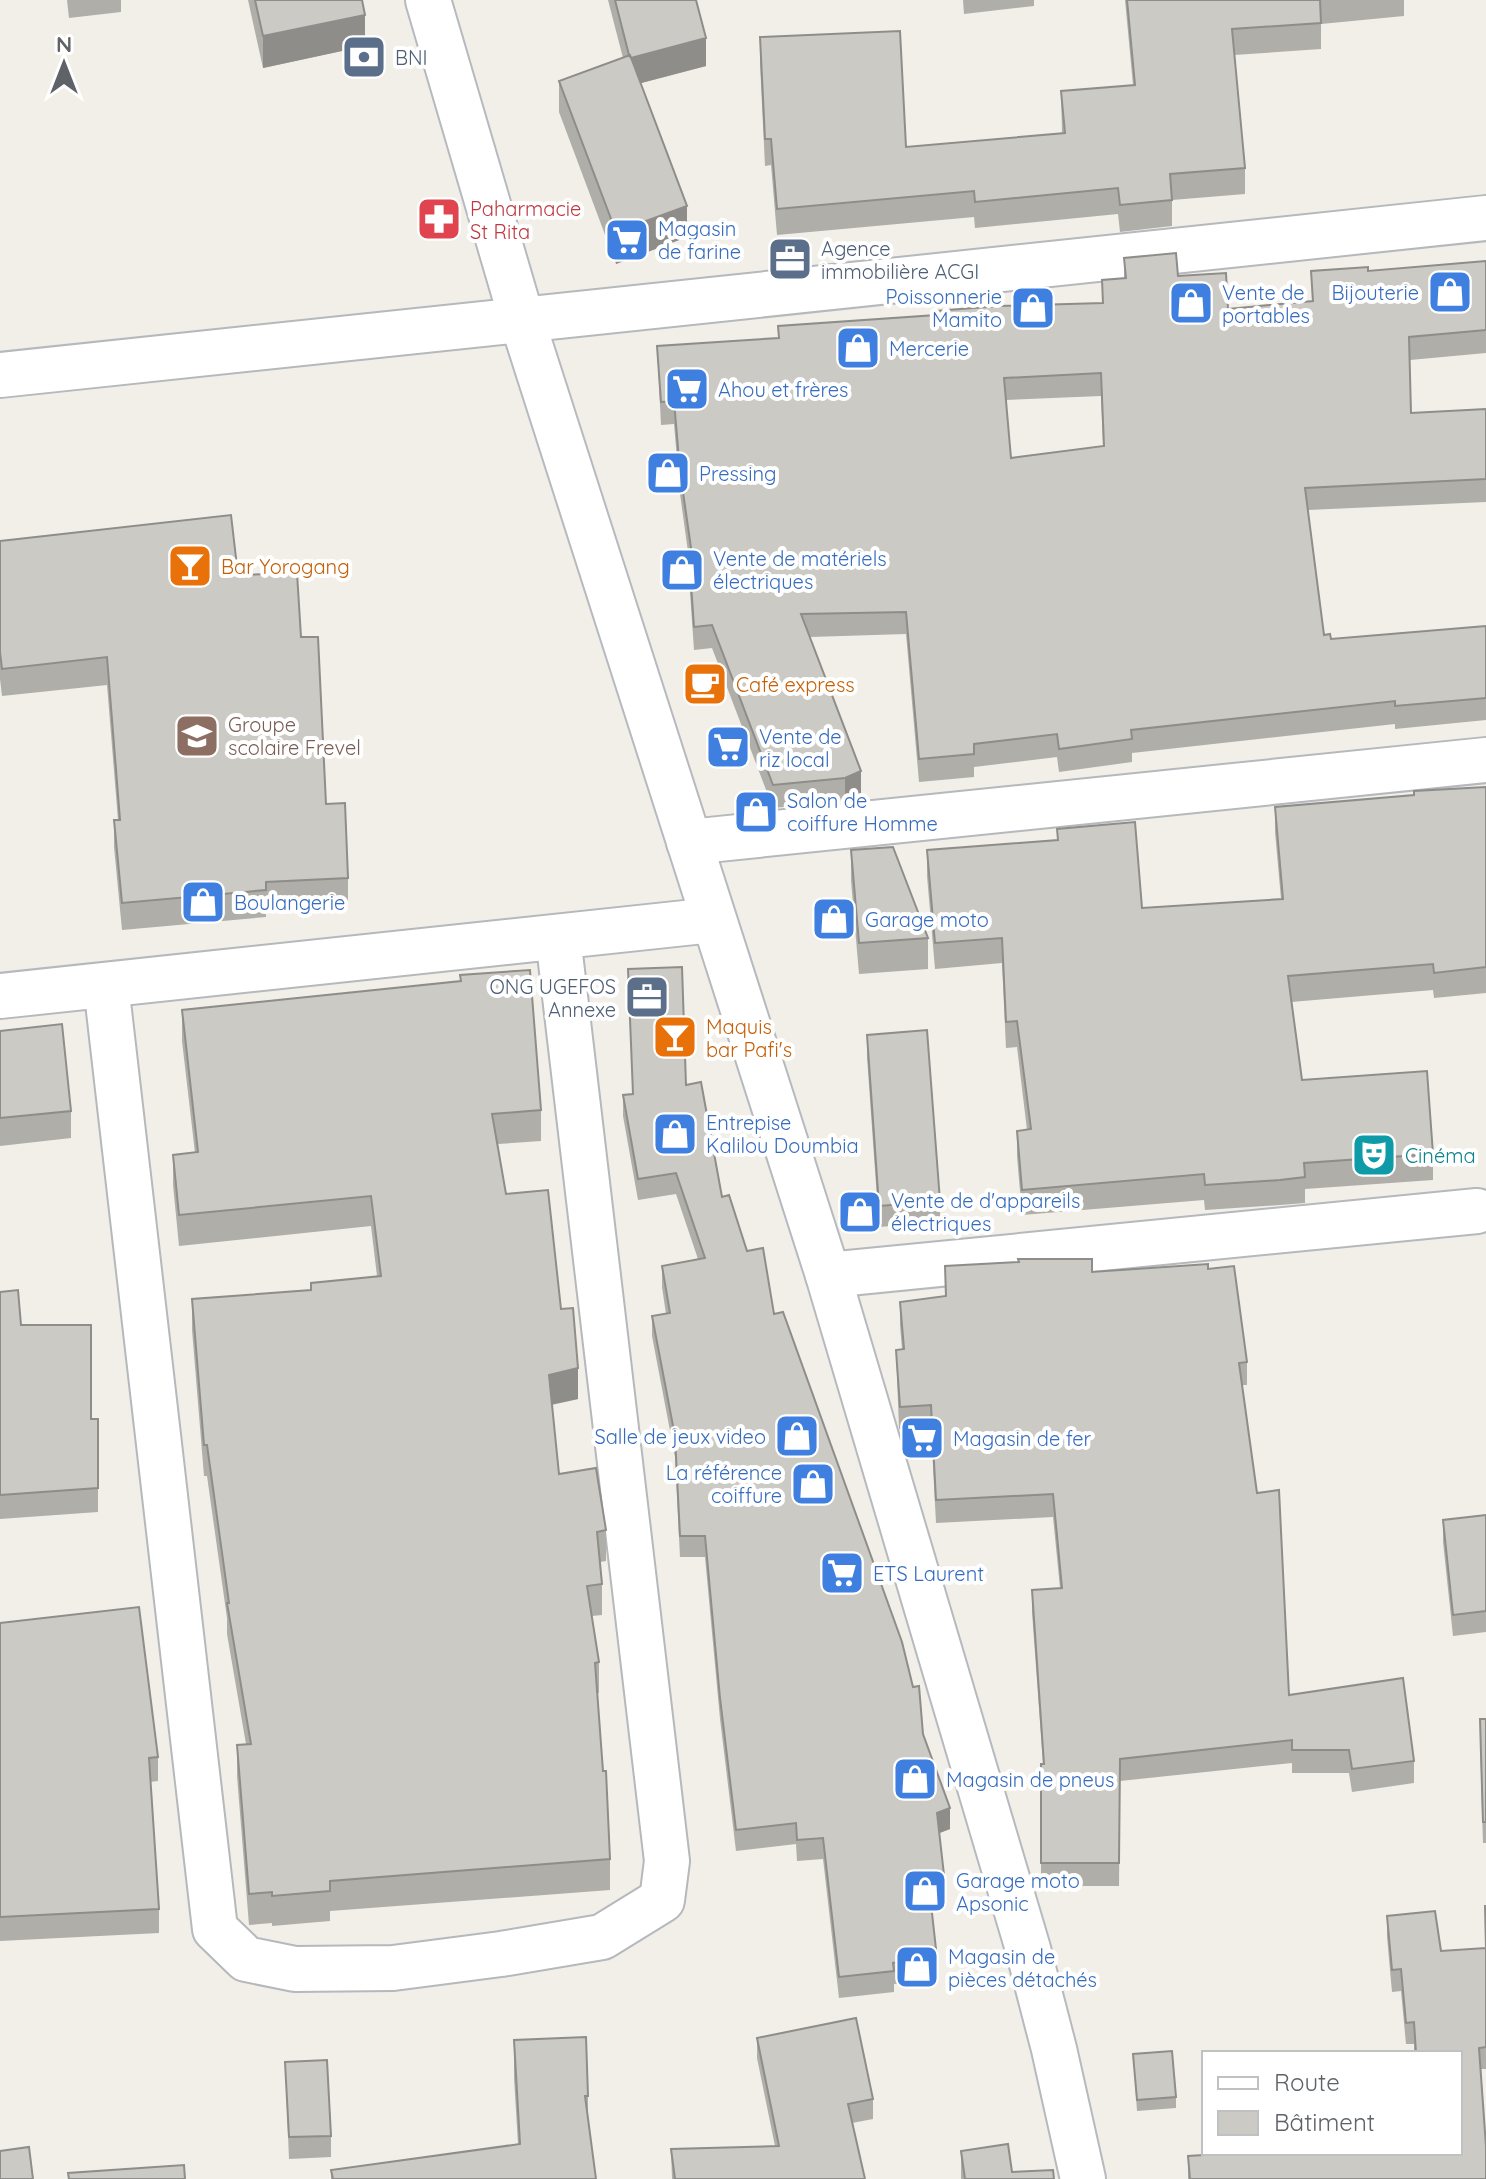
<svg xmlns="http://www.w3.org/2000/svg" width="1486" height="2179" font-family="Quicksand,sans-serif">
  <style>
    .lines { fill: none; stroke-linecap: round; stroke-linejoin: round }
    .street-casing { stroke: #b5b8bc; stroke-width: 48 }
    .secondary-casing { stroke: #b6babf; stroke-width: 48 }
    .street { stroke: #fff; stroke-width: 44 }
    .secondary { stroke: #fff; stroke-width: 44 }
    .wall { fill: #afaea9; fill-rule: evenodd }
    .shaded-wall { fill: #8f8d8a }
    .building { fill: #cccac5; stroke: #8f8d8a; stroke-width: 2; fill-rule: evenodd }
    .labels { text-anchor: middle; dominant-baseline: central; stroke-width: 8; stroke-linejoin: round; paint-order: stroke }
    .service-label { font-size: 20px; fill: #4e5e75; stroke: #fff; text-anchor: start }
    .health-label { font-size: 20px; fill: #be3a42; stroke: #fff; text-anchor: start }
    .shop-label { font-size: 20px; fill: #366cbe; stroke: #fff; text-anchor: start }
    .food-label { font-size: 20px; fill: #c56008; stroke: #fff; text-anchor: start }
    .education-label { font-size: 20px; fill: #785e54; stroke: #fff; text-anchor: start }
    .culture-label { font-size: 20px; fill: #0d838f; stroke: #fff; text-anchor: start }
  </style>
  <rect width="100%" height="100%" fill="#f1efe8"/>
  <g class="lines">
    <g class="street-casing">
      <path id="street" d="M0,375L1486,218
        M689,842L1486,760
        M106,985L215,1929L246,1959L295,1969L393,1968L501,1954L602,1937L662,1900L667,1861L558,937
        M0,996L713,920
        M828,1275L1477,1211"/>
    </g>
    <g class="secondary-casing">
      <path id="secondary" d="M428,0L522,320L828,1275L1028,1949L1054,2049L1083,2179"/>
    </g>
    <use href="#street" class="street"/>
    <use href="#secondary" class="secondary"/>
  </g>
  <path class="wall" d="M67,0H121V12L69,18Z
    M248,0H362L365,46L263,68Z
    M608,0H696L706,66L641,83L687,237L616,264L559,112V81L623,58Z
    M963,0H1034V6L964,14Z
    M1125,0H1404V16L1321,24V49L1234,55L1245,168V194L1172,200V226L1120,232L1118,214L975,228L974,217L777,235L771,165L765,166L760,63V37L906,147L1062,133L1061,91L1133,85Z
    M1124,258L1178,276L1228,309L1312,301L1311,271H1368L1486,261V353L1410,360L1411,413L1486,409V502L1308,510L1324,635L1331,639L1486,626V720L1395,729V724L1132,753V762L1059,772L1057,757L974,767V777L919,782L906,634L810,637L861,794L845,801L773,808L712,648L694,650L689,578V559L680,494L674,424L661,425L657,346L778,338V326L1102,303V280L1124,278ZM1101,396L1103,446L1011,458L1006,400Z
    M0,541L238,575L301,637L326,804L348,878V906L266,910V917L122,930L114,847V820H118L107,685L2,696L0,679Z
    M1486,787V993L1434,998L1433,990L1291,1002L1302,1080L1433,1154V1180L1305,1189V1203L1280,1205L1205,1210L1204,1200L1022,1215L1017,1156V1131L1027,1130L1017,1047L1006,1048L1002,963L935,969L927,876V850L1057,840V829L1142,908L1281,899L1275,832V807L1414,795Z
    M851,850L928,938V969L859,974L851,881Z
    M628,969L686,1085L722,1197L774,1314L923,1734L950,1829L939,1833L944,1875V1896L930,1898L937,1958V1979L894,1984V1992L839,1998L823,1859L797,1861L796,1844L736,1851L720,1719L705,1557H680L675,1457L652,1336V1316L666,1314L662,1287V1266L698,1259L676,1194L638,1200L623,1116V1095L633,1094Z
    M182,1010L541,1110V1141L498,1144L506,1194L561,1309L578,1399L552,1405L559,1474L606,1530V1561L600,1562L602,1584V1615L592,1616L599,1662V1693H597L610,1859V1890L330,1911V1921L272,1926V1923L249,1925L237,1776V1745L246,1744L227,1634V1618L207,1476H204L192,1330V1299L311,1290V1283L377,1276L371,1226L179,1246L173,1185V1155L195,1153L182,1041Z
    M0,1031L71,1111V1138L0,1146Z
    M867,1035L940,1201V1222L879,1227L867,1057Z
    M945,1266L1092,1272L1208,1269L1247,1362V1385H1242L1257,1493L1289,1695L1414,1761V1783L1352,1792L1349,1773H1292V1763L1120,1781L1119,1886H1041V1764H1043L1032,1612V1590L1060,1588L1053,1517L936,1523L931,1428L900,1430L899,1428L896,1350L902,1349L900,1325V1302L946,1296Z
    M0,1292L21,1325L91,1419H98V1512L0,1519Z
    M1486,1515V1632L1453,1636L1443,1542V1520Z
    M0,1623L158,1757V1781L150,1782L159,1909V1933L0,1941Z
    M1486,1719V1843H1483L1480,1741Z
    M1486,1906V2069H1481L1486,2179H1188V2156L1460,2153V2053H1414V2044H1406L1401,1991L1392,1992L1387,1937V1916L1441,1951L1485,1948Z
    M757,2038L873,2099V2119L852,2123L865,2179H672L671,2149L775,2146L757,2058Z
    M514,2040L588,2096V2116L596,2179H331V2170L518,2144L514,2078Z
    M1133,2054L1176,2097V2108L1137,2111Z
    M285,2062L331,2136V2157L289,2159Z
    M961,2151L1012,2172L1054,2179H961Z"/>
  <path class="shaded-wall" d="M365,15V46L263,68V36Z
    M706,38V66L630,86V58Z
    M687,206V237L616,264V232Z
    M861,771V794L845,801V778Z
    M578,1368V1399L549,1405V1375Z
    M950,1808V1829L937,1834V1813Z"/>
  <path class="building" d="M255,0H362L365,15L263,36Z
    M615,0H696L706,38L631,58L629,55Z
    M1127,0H1320L1321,23L1232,29L1245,168L1170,174L1172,200L1120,205L1118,188L975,202L974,191L777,209L771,139H765L760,37L900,31L906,147L1065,133L1061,91L1135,85Z
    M630,55L687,206L616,232L559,81Z
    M1176,253L1178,276L1226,273L1228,309L1313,301L1311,271L1368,267V271L1486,261V330L1409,337L1411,413L1486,409V479L1305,488L1324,635L1330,634L1331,639L1486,626V698L1395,706V701L1131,730L1132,739L1059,749L1057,734L974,744V754L919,759L906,612L801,614L861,771L845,778L773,785L712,625L694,627L689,555H692L680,471L674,401L661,402L657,346L779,338L778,326L936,315V311L998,306L1103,303L1102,280L1126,278L1124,258ZM1101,373L1104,446L1011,458L1004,378Z
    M231,515L238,575L297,573L301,637H318L326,804L345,803L348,878L266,882V890L122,903L114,820H120L107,657L2,669L0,652V541Z
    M1486,787V967L1434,973L1433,964L1288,976L1302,1080L1427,1071L1433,1154L1304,1163L1305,1177L1280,1180L1205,1185L1204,1174L1022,1190L1017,1131L1031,1129L1017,1021L1006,1022L1002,938L935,943L927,850L1058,840L1057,829L1135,822L1142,908L1283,899L1275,807L1414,795V791Z
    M893,847L928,938L859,943L851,850Z
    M682,967L686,1085L701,1082L722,1197L729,1195L747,1251L763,1248L774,1314L783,1312L902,1642L913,1687L919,1686L923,1734L950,1808L937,1813L944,1875L928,1877L937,1958L893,1963L894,1971L839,1977L823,1838L797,1840L796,1823L736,1830L720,1698L705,1536H680L675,1436L652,1316L670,1313L662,1266L705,1258L676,1173L638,1179L623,1095L633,1094L628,969Z
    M530,970L541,1110L492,1114L506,1194L548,1190L561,1309L573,1308L578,1368L549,1375L559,1474L596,1468L606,1530L597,1532L602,1584L587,1586L599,1662L595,1663L603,1771H606L610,1859L330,1881V1891L272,1896V1892L249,1894L237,1745L251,1744L227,1603H229L207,1445H204L192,1299L311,1290V1283L381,1276L371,1196L179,1215L173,1155L198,1152L182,1010L461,981L460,975Z
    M62,1024L71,1111L0,1118V1031Z
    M927,1030L940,1201L879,1206L867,1035Z
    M1018,1259H1092V1272L1208,1264V1269L1234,1266L1247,1362L1239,1363L1257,1493L1279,1490L1289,1695L1403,1678L1414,1761L1352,1769L1349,1750H1292V1740L1120,1759L1119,1863H1041V1764H1044L1032,1590L1062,1588L1053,1494L936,1500L931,1405L900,1407L896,1350L904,1349L900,1302L946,1296L945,1266L1019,1262Z
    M18,1290L21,1325H91V1419H98V1488L0,1495V1292Z
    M1486,1515V1611L1453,1615L1443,1520Z
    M139,1607L158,1757L149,1758L159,1909L0,1917V1623Z
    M1480,1719H1486V1822H1483Z
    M1485,1906H1486V2047L1479,2048L1486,2146V2179H1190L1188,2156L1237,2153H1460V2053H1416L1414,2022L1406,2023L1401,1969L1392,1970L1387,1916L1435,1911L1441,1951L1486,1948Z
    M856,2018L873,2099L848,2104L865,2179H675L671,2149L779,2146L757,2038Z
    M586,2037L588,2096H585L596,2179H333L331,2170L520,2144L514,2040Z
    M1172,2051L1176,2097L1137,2100L1133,2054Z
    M327,2060L331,2136L289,2137L285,2062Z
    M1008,2144L1012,2172L1053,2170L1054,2179H965L961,2151Z
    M29,2147L33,2179H0V2151Z
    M184,2165L185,2179H69L68,2173Z"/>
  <defs>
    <g id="bank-square" transform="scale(2.3)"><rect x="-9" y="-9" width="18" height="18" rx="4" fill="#5c6f8a" stroke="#fff"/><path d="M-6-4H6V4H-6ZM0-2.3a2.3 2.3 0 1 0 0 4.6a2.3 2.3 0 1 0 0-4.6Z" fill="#fff"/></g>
    <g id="pharmacy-square" transform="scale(2.3)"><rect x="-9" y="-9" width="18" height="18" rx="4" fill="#e0444e" stroke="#fff"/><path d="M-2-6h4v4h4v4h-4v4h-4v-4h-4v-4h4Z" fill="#fff"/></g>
    <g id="supermarket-square" transform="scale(2.3)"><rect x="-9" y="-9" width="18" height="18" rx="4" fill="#3f7fe0" stroke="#fff"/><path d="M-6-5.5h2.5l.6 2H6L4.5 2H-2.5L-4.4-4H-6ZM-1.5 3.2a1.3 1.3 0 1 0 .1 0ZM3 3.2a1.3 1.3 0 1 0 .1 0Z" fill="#fff"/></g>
    <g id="office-square" transform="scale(2.3)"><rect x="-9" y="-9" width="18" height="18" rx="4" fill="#5c6f8a" stroke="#fff"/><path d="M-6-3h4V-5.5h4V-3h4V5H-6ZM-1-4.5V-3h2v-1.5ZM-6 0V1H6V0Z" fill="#fff"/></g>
    <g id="shop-square" transform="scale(2.3)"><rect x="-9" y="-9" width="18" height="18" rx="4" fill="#3f7fe0" stroke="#fff"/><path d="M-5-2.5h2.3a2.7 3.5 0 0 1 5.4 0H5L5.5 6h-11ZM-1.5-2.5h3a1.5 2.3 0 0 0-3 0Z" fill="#fff"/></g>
    <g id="bar-square" transform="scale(2.3)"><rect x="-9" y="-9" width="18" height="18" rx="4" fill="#e8710a" stroke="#fff"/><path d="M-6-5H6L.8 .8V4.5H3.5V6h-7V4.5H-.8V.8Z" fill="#fff"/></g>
    <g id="cafe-square" transform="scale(2.3)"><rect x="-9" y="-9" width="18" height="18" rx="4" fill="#e8710a" stroke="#fff"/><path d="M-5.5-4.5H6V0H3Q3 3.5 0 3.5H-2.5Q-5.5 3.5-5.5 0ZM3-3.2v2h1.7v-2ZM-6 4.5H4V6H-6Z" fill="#fff"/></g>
    <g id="school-square" transform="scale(2.3)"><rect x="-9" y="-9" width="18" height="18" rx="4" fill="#8d6e63" stroke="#fff"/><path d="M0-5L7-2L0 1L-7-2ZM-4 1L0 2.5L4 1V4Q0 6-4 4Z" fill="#fff"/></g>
    <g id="theatre-square" transform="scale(2.3)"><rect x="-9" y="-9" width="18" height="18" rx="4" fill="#0f9aa8" stroke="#fff"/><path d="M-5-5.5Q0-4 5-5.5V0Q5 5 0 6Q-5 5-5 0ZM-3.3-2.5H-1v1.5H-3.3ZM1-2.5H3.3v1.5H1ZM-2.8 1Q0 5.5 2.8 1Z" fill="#fff"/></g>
  </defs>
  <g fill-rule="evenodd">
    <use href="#bank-square" x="364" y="57"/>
    <use href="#pharmacy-square" x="439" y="219"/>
    <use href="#supermarket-square" x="627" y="240"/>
    <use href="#office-square" x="790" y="259"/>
    <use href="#shop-square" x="1450" y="292"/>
    <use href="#shop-square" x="1191" y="303"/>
    <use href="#shop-square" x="1033" y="308"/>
    <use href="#shop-square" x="858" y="348"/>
    <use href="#supermarket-square" x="687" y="389"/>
    <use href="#shop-square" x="668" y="473"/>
    <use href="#bar-square" x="190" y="566"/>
    <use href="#shop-square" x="682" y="570"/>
    <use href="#cafe-square" x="705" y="684"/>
    <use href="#school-square" x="197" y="736"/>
    <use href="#supermarket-square" x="728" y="747"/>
    <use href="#shop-square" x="756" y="812"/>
    <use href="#shop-square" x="203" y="902"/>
    <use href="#shop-square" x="834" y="919"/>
    <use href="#office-square" x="647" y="997"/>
    <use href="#bar-square" x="675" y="1037"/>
    <use href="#shop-square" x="675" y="1134"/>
    <use href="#theatre-square" x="1374" y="1155"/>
    <use href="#shop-square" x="860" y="1212"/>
    <use href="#shop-square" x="797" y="1436"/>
    <use href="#supermarket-square" x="922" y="1438"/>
    <use href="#shop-square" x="813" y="1484"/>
    <use href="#supermarket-square" x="842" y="1573"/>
    <use href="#shop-square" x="915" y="1779"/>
    <use href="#shop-square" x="925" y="1891"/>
    <use href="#shop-square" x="917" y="1967"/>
  </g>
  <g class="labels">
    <g class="service-label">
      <text x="395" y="57">BNI</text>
      <text x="821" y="248">Agence<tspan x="821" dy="23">immobilière ACGI</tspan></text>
      <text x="616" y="986" text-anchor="end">ONG UGEFOS<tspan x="616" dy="23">Annexe</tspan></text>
    </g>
    <g class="health-label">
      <text x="470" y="208">Paharmacie<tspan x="470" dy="23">St Rita</tspan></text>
    </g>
    <g class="shop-label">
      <text x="658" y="228">Magasin<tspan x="658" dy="23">de farine</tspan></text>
      <text x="1222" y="292">Vente de<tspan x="1222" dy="23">portables</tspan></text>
      <text x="1419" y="292" text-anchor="end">Bijouterie</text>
      <text x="1002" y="296" text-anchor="end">Poissonnerie<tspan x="1002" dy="23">Mamito</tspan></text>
      <text x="889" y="348">Mercerie</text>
      <text x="718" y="389">Ahou et frères</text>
      <text x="699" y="473">Pressing</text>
      <text x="713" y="558">Vente de matériels<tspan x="713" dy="23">électriques</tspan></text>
      <text x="759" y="736">Vente de<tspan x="759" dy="23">riz local</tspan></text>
      <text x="787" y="800">Salon de<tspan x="787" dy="23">coiffure Homme</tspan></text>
      <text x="234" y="902">Boulangerie</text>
      <text x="865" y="919">Garage moto</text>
      <text x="706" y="1122">Entrepise<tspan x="706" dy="23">Kalilou Doumbia</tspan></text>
      <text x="891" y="1200">Vente de d'appareils<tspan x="891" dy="23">électriques</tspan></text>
      <text x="766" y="1436" text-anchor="end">Salle de jeux video</text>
      <text x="953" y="1438">Magasin de fer</text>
      <text x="782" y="1472" text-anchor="end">La référence<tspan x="782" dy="23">coiffure</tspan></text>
      <text x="873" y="1573">ETS Laurent</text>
      <text x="946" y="1779">Magasin de pneus</text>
      <text x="956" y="1880">Garage moto<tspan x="956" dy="23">Apsonic</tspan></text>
      <text x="948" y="1956">Magasin de<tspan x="948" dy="23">pièces détachés</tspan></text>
    </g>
    <g class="food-label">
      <text x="221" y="566">Bar Yorogang</text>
      <text x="736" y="684">Café express</text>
      <text x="706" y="1026">Maquis<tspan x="706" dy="23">bar Pafi's</tspan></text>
    </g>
    <g class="education-label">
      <text x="228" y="724">Groupe<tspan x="228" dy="23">scolaire Frevel</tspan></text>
    </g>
    <g class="culture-label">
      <text x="1405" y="1155">Cinéma</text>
    </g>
  </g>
  <rect x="1202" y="2051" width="260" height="104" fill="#ffffff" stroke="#bfc1c3" stroke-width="2"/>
  <rect x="1218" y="2077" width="40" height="12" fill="#ffffff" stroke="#bfc1c3" stroke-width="2"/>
  <text x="1274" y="2091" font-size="24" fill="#5f6368">Route</text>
  <rect x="1218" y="2111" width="40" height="24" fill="#cccac5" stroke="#bfc1c3" stroke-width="2"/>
  <text x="1274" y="2131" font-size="24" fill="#5f6368">Bâtiment</text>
  <g transform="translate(64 64)" stroke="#ffffff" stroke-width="6" paint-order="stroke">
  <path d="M0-6L14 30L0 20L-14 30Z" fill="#5f6368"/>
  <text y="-12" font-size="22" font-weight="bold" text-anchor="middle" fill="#5f6368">N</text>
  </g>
</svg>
